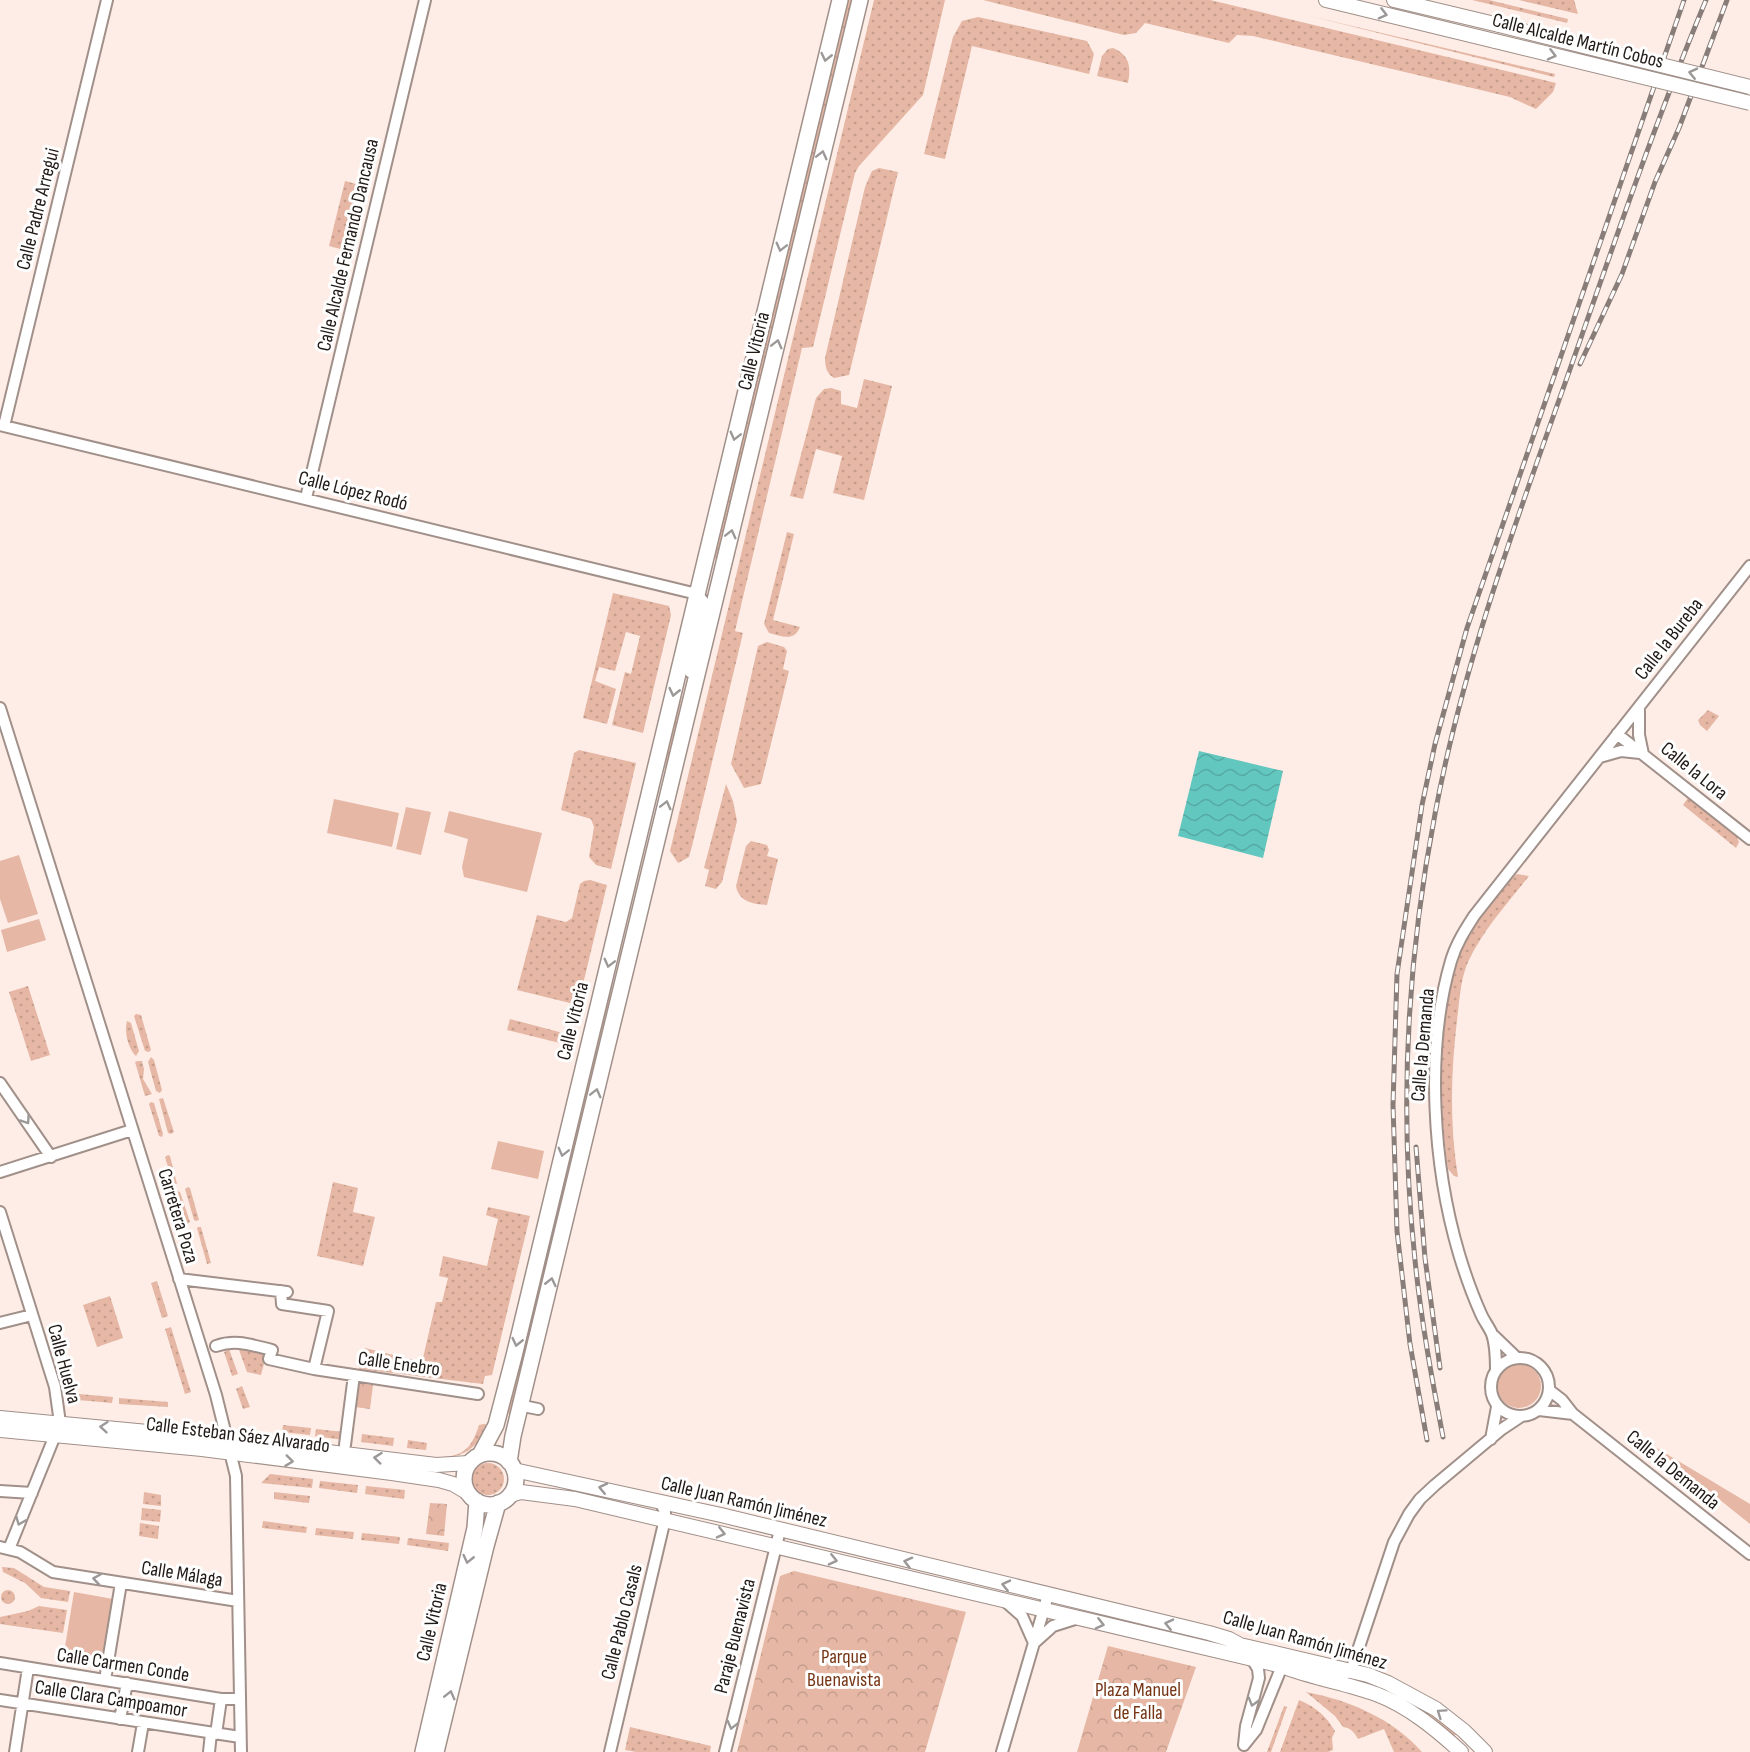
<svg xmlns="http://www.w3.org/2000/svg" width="1750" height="1752" font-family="'Sofia Sans Condensed',sans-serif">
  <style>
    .grass { fill: #e5b7a4 }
    .park { fill: url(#park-crowns) }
    .garden { fill: url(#garden-dots) }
    .water { fill: url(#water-waves) }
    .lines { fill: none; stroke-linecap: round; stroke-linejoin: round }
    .minor-casing { stroke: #a09089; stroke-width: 14 }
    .major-casing { stroke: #a09089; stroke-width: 16 }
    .highway-casing { stroke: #a09089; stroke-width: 18 }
    .minor { stroke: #fff; stroke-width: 10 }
    .major { stroke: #fff; stroke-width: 14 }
    .highway { stroke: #fff; stroke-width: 15 }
    .rail-casing { stroke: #887d78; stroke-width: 5 }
    .rail { stroke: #fefefe; stroke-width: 3; stroke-dasharray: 9; stroke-linecap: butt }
    .major-bridge-casing { stroke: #a09089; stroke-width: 16; stroke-linecap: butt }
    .major-bridge { stroke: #fff; stroke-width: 14 }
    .oneway { stroke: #9b9897 }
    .labels { text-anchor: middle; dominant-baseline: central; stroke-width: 6; stroke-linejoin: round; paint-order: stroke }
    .street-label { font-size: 20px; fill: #201a17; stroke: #fefefe }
    .park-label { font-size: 20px; fill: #753515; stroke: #fefefe }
  </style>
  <defs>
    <pattern id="park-crowns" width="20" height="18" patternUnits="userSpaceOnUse" patternTransform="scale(1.5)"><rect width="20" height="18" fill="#e5b7a4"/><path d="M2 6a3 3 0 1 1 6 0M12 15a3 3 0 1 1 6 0" fill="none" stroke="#c49d8c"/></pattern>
    <pattern id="garden-dots" width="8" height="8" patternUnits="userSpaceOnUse" patternTransform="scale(1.5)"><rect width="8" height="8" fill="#e5b7a4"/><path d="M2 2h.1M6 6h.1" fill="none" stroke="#c49d8c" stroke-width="1.8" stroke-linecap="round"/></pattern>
    <pattern id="water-waves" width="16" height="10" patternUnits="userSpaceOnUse" patternTransform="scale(1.5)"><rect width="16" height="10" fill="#62c7bf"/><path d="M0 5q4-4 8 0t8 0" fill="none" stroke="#55aaa3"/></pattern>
  </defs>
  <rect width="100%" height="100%" fill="#feede6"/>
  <path class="grass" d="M334,799L399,813L392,847L327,833Z
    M406,807L431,812L421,855L396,849Z
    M449,811L542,833L527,892L464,877L462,867L468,839L444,832Z
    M19,855L38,914L8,923L0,899V861Z
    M39,919L46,940L7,952L1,930Z
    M498,1141L544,1151L538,1179L491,1169Z
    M1497 1386a22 22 0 1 1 44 0a22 22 0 1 1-44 0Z
    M1650,1444L1750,1504V1524Z
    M74,1592L113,1599L103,1660L64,1653Z"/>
  <path class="park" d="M358,1383L373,1385L370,1409L355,1407Z
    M430,1503L447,1504L444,1536L426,1534Z
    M794,1571L966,1612L925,1752H737L780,1576Z
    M1108,1646L1196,1667L1166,1752H1077Z"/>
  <path class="garden" d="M847,0H853L718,559L712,558Z
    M874,0H945L923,95L859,166L855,173L813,347L802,348L735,631L743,633L692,846L689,857L678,863L670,851Z
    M983,0H1210L1556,83L1553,92L1536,109L1510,97L1253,36L1237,35L1229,43L1145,23L1136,33L1124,35Z
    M1472,0H1489L1568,19L1567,23Z
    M1519,0H1574L1578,14Z
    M1306,15L1555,74L1554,77Z
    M978,17L1087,41L1094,54L1089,74L972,46L945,159L924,154L953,37L962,21Z
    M1113,48C1130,55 1131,67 1128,83L1097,76L1102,56L1108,49Z
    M879,168L898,172L849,375L834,378C827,374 825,367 825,358L865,187L872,171Z
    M345,181L360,185L344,250L329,246Z
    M864,379L892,386L864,500L833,493L842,456L816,449L803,499L790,496L816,398L824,389L831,388L841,391V404L857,408Z
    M787,532L794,534L773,620L800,627C794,642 782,636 769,633L764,624Z
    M613,593L669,606L671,615L643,733L612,725L625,672L631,674L640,636L626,632L615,671L599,667L595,681L616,689L607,724L583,718Z
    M767,642L784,647L787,651L783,669L789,671L761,784L744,788L731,764L758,646Z
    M680,687L683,689L675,736L662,791L668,745Z
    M1708,710L1719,716L1707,731L1700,725L1698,720Z
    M579,750L636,763L611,869L596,865L589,857L594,827L591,819L561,810L574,753Z
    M726,784L733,801L737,821L722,882L716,889L705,886L709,870L704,868Z
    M1688,798L1736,835L1739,842L1736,848L1683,805Z
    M751,841L767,845L769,850L767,856L778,859L767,905C753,904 739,902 736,886L746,846Z
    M1517,874L1529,876C1507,904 1483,930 1468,962C1461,978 1460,995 1458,1012C1451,1067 1449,1122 1458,1177L1454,1176L1448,1169C1439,1103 1433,1010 1462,948C1470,932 1480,919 1490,905C1498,896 1506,881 1517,874Z
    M590,880L607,885L576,1013H573L574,1004L517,990L537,915L566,922L572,918L580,884L584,881Z
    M611,979L613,980L602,1045L511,1414L506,1413Z
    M28,986L50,1055L31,1061L9,992Z
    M136,1014L141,1015L151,1050L149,1052L145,1051L134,1016Z
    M510,1019L567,1034L569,1026L573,1027L568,1045L507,1030Z
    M127,1021L131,1023L139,1051L136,1056C128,1049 124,1031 127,1021Z
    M151,1057L154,1060L162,1090L160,1093L156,1091L148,1062Z
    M138,1061H142L144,1069L143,1079L152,1094L145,1096L135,1062Z
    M163,1098L174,1132L171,1134L168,1133L159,1099Z
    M151,1102L154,1103L163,1134L162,1137L159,1136L149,1104Z
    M168,1155L170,1156L177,1184L173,1183L165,1157Z
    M333,1182L358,1188L353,1212L375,1217L363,1266L317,1256Z
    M188,1187L190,1188L199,1220L196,1221L194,1220L185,1189Z
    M177,1191L180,1192L190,1222L187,1224Z
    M488,1207L530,1216L492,1375L485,1376L483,1384L359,1369L365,1348L422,1362L436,1302H442L448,1278L439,1276L443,1256L487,1266L498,1219L486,1215Z
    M198,1227H201L211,1263L207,1264L197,1228Z
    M157,1281L168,1316L162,1318L151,1283Z
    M110,1296L123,1338L97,1347L83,1305Z
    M171,1327L191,1392L185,1394L165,1329Z
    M238,1347L267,1352L261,1375L247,1372Z
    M229,1349L238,1374L232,1376L224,1352Z
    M242,1386L250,1407L243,1409L236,1389Z
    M79,1394L113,1397L112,1403L78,1400Z
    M119,1398L168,1402V1407L119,1404Z
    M484,1424L488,1425C476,1449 466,1456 439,1459V1457C464,1457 472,1447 479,1425Z
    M283,1425L311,1428L310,1435L282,1432Z
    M316,1429L344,1432L343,1440L315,1436Z
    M362,1434L394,1438L393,1446L361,1442Z
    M408,1440L427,1443L426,1450L407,1448Z
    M472 1479a16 16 0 1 1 32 0a16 16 0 1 1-32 0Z
    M270,1474L313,1479L312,1488L261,1483Z
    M320,1481L358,1485L357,1493L319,1488Z
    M366,1486L405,1490L404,1499L365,1494Z
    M144,1492L161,1495V1506L143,1504Z
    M274,1492L310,1496L309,1503L274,1499Z
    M142,1508L161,1510L160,1522L141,1520Z
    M263,1521L307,1527L306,1533L262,1528Z
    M140,1523L159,1526L158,1539L139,1536Z
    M316,1528L354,1532L353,1539L315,1535Z
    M362,1533L400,1537L399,1544L361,1540Z
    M408,1538L449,1543L448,1551L407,1545Z
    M2,1567L14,1568L44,1587L70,1591L68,1602L41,1598L25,1583L3,1572Z
    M1 1597a7 7 0 1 1 14 0a7 7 0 1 1-14 0Z
    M39,1606L67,1610L63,1633L0,1624V1617L28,1611Z
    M1363,1680C1399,1691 1427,1710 1457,1733L1454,1736L1425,1713Z
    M1306,1692C1349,1700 1393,1719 1422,1752H1394L1384,1729L1358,1739C1354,1732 1351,1728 1343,1727L1335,1716Z
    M1299,1700C1316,1707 1326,1716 1335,1731L1332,1738L1333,1750L1328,1752H1280Z
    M1284,1706L1287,1707L1271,1752H1267Z
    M630,1727L711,1746L710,1752H636L625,1750Z"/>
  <path class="water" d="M1199,751L1283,771L1263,858L1178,836Z"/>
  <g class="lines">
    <g class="minor-casing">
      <path id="minor" d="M0,425L697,594L704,602V610L690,672
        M4,426L107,0
        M306,498L425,0
        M1639,707V735L1643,754
        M0,708L216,1395L236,1476L241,1752
        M1617,734L1750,839
        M1600,757L1621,751L1640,753
        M0,1083L51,1157
        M0,1172L132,1130
        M0,1212L55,1387L60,1423L9,1549
        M179,1279L287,1292
        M281,1291L282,1304L328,1311L314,1369
        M0,1323L32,1315
        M1492,1334L1517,1358
        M216,1346C236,1339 251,1345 272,1350L269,1359L314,1369L478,1394
        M1491 1387a29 29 0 1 1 58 0a29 29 0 1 1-58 0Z
        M1496,1370C1496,1358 1496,1345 1492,1334C1489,1327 1484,1321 1481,1314C1472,1294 1465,1274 1459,1254C1433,1166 1425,1049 1451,961C1456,944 1465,930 1474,916L1750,566
        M1549,1390L1562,1400L1573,1414L1750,1554
        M528,1407L538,1409
        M1539,1410L1573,1414
        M1491,1439L1497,1407
        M345,1445L354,1375
        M0,1491L32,1493
        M0,1547L20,1552L53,1572L238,1601
        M1006,1602L1022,1616L1034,1643
        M1034,1643L1053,1626L1075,1619
        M0,1663L221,1699H240
        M1317,1670L1340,1676L1351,1671
        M1351,1671L1394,1542L1409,1514L1420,1499L1435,1485L1502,1429L1520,1417
        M105,1680L121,1583
        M0,1700L240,1737
        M120,1719L127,1683
        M216,1734L221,1699
        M1244,1745L1256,1730L1282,1666L1290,1665
        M1244,1745L1246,1726L1259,1678L1258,1669L1252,1659
        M15,1752L28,1668
        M138,1752L143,1723
        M209,1752L211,1733
        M610,1752L665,1519V1512L660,1501
        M725,1752L780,1530
        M1002,1752L1048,1595"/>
    </g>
    <g class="major-casing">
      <path id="major" d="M1326,0L1495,41
        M1394,0L1499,25
        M0,1418L211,1438L436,1465L469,1463
        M0,1430L202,1449L392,1473L439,1480L453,1484L468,1493
        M514,1470L721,1515L1209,1633L1229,1639L1240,1645L1368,1675L1388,1683L1436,1709L1464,1731L1485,1752
        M510,1495L521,1492L575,1499L1282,1666C1312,1678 1346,1683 1376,1694C1408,1706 1436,1729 1461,1752"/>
    </g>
    <g class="highway-casing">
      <path id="highway" d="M464 1479a26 26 0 1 1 52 0a26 26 0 1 1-52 0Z
        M480,1455L496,1425L514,1356L840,0
        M509,1462L513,1436L860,0
        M423,1752L475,1528L477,1501
        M436,1752L486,1546L498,1503"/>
    </g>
    <use href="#minor" class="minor"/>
    <use href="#major" class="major"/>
    <use href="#highway" class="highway"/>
    <g class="rail-casing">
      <path id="rail" d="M1580,364L1622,274L1655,182L1679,128L1727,0
        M1416,1147L1425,1258L1440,1368
        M1443,1437C1432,1379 1421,1320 1415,1260C1399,1112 1407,960 1435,814C1463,663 1518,516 1569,372C1613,247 1655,122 1706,0
        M1427,1440L1410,1344L1397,1231L1393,1105L1397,974L1422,805L1435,744L1467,628L1684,0"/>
    </g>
    <use href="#rail" class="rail"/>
    <g class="major-bridge-casing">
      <path id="major-bridge" d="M1499,25L1750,87
        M1495,41L1750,103"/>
    </g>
    <use href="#major-bridge" class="major-bridge"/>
  </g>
  <defs><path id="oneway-chevron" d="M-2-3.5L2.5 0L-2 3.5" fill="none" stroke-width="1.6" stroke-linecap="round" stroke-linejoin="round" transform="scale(1.5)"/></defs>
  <g class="oneway">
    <use href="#oneway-chevron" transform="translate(1383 14) rotate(14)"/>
    <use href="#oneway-chevron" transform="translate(1552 55) rotate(14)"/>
    <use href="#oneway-chevron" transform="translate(826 57) rotate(103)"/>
    <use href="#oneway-chevron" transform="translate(1693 73) rotate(-167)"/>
    <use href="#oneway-chevron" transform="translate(822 155) rotate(-76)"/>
    <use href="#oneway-chevron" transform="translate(781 247) rotate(104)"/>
    <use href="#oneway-chevron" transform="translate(777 344) rotate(-76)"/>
    <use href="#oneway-chevron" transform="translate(735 436) rotate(104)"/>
    <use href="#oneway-chevron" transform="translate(731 534) rotate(-76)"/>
    <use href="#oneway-chevron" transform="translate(674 692) rotate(103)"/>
    <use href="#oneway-chevron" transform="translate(666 805) rotate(-76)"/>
    <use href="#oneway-chevron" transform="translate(609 963) rotate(104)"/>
    <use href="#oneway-chevron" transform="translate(596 1093) rotate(-76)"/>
    <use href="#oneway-chevron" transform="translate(26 1120) rotate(56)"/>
    <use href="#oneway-chevron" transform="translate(563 1152) rotate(104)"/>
    <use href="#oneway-chevron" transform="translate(551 1282) rotate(-77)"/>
    <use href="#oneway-chevron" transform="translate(517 1342) rotate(103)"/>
    <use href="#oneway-chevron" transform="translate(104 1427) rotate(-175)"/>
    <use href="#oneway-chevron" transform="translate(378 1458) rotate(-174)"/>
    <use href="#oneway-chevron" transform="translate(289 1461) rotate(7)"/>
    <use href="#oneway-chevron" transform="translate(603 1488) rotate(-167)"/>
    <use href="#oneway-chevron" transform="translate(20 1521) rotate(112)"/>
    <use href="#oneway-chevron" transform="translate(721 1533) rotate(13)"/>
    <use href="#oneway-chevron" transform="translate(468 1559) rotate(103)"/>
    <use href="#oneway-chevron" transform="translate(833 1560) rotate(13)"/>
    <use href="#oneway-chevron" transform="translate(908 1562) rotate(-166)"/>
    <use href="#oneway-chevron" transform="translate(97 1579) rotate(-171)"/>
    <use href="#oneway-chevron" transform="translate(1006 1585) rotate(-167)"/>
    <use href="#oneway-chevron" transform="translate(1100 1624) rotate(14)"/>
    <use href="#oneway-chevron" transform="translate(1169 1624) rotate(-167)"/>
    <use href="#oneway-chevron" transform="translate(450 1695) rotate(-76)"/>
    <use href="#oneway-chevron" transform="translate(1253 1702) rotate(106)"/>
    <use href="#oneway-chevron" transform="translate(1441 1713) rotate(-145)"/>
    <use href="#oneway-chevron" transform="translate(732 1725) rotate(104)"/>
  </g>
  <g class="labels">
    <g class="street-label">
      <text transform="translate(1578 41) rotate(14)">Calle Alcalde Martín Cobos</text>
      <text transform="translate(38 209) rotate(-76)">Calle Padre Arregui</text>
      <text transform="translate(348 245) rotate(-77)">Calle Alcalde Fernando Dancausa</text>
      <text transform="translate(754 351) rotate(-76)">Calle Vitoria</text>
      <text transform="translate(353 491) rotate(14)">Calle López Rodó</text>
      <text transform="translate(1669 639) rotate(-52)">Calle la Bureba</text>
      <text transform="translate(1694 771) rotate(39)">Calle la Lora</text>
      <text transform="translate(573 1021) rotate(-76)">Calle Vitoria</text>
      <text transform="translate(1423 1045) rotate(-85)">Calle la Demanda</text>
      <text transform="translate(178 1216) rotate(73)">Carretera Poza</text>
      <text transform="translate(64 1364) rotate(75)">Calle Huelva</text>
      <text transform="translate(399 1364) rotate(8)">Calle Enebro</text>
      <text transform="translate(238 1435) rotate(7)">Calle Esteban Sáez Alvarado</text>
      <text transform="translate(1673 1470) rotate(39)">Calle la Demanda</text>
      <text transform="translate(744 1502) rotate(13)">Calle Juan Ramón Jiménez</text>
      <text transform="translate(182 1574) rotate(9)">Calle Málaga</text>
      <text transform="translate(432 1622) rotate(-77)">Calle Vitoria</text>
      <text transform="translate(622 1622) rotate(-76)">Calle Pablo Casals</text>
      <text transform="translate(735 1636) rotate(-76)">Paraje Buenavista</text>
      <text transform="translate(1305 1640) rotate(16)">Calle Juan Ramón Jiménez</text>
      <text transform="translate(123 1665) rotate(9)">Calle Carmen Conde</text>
      <text transform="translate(111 1699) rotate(9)">Calle Clara Campoamor</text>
    </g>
    <g class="park-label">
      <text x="844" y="1657">Parque<tspan x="844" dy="23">Buenavista</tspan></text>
      <text x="1138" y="1690">Plaza Manuel<tspan x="1138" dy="23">de Falla</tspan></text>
    </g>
  </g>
</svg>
